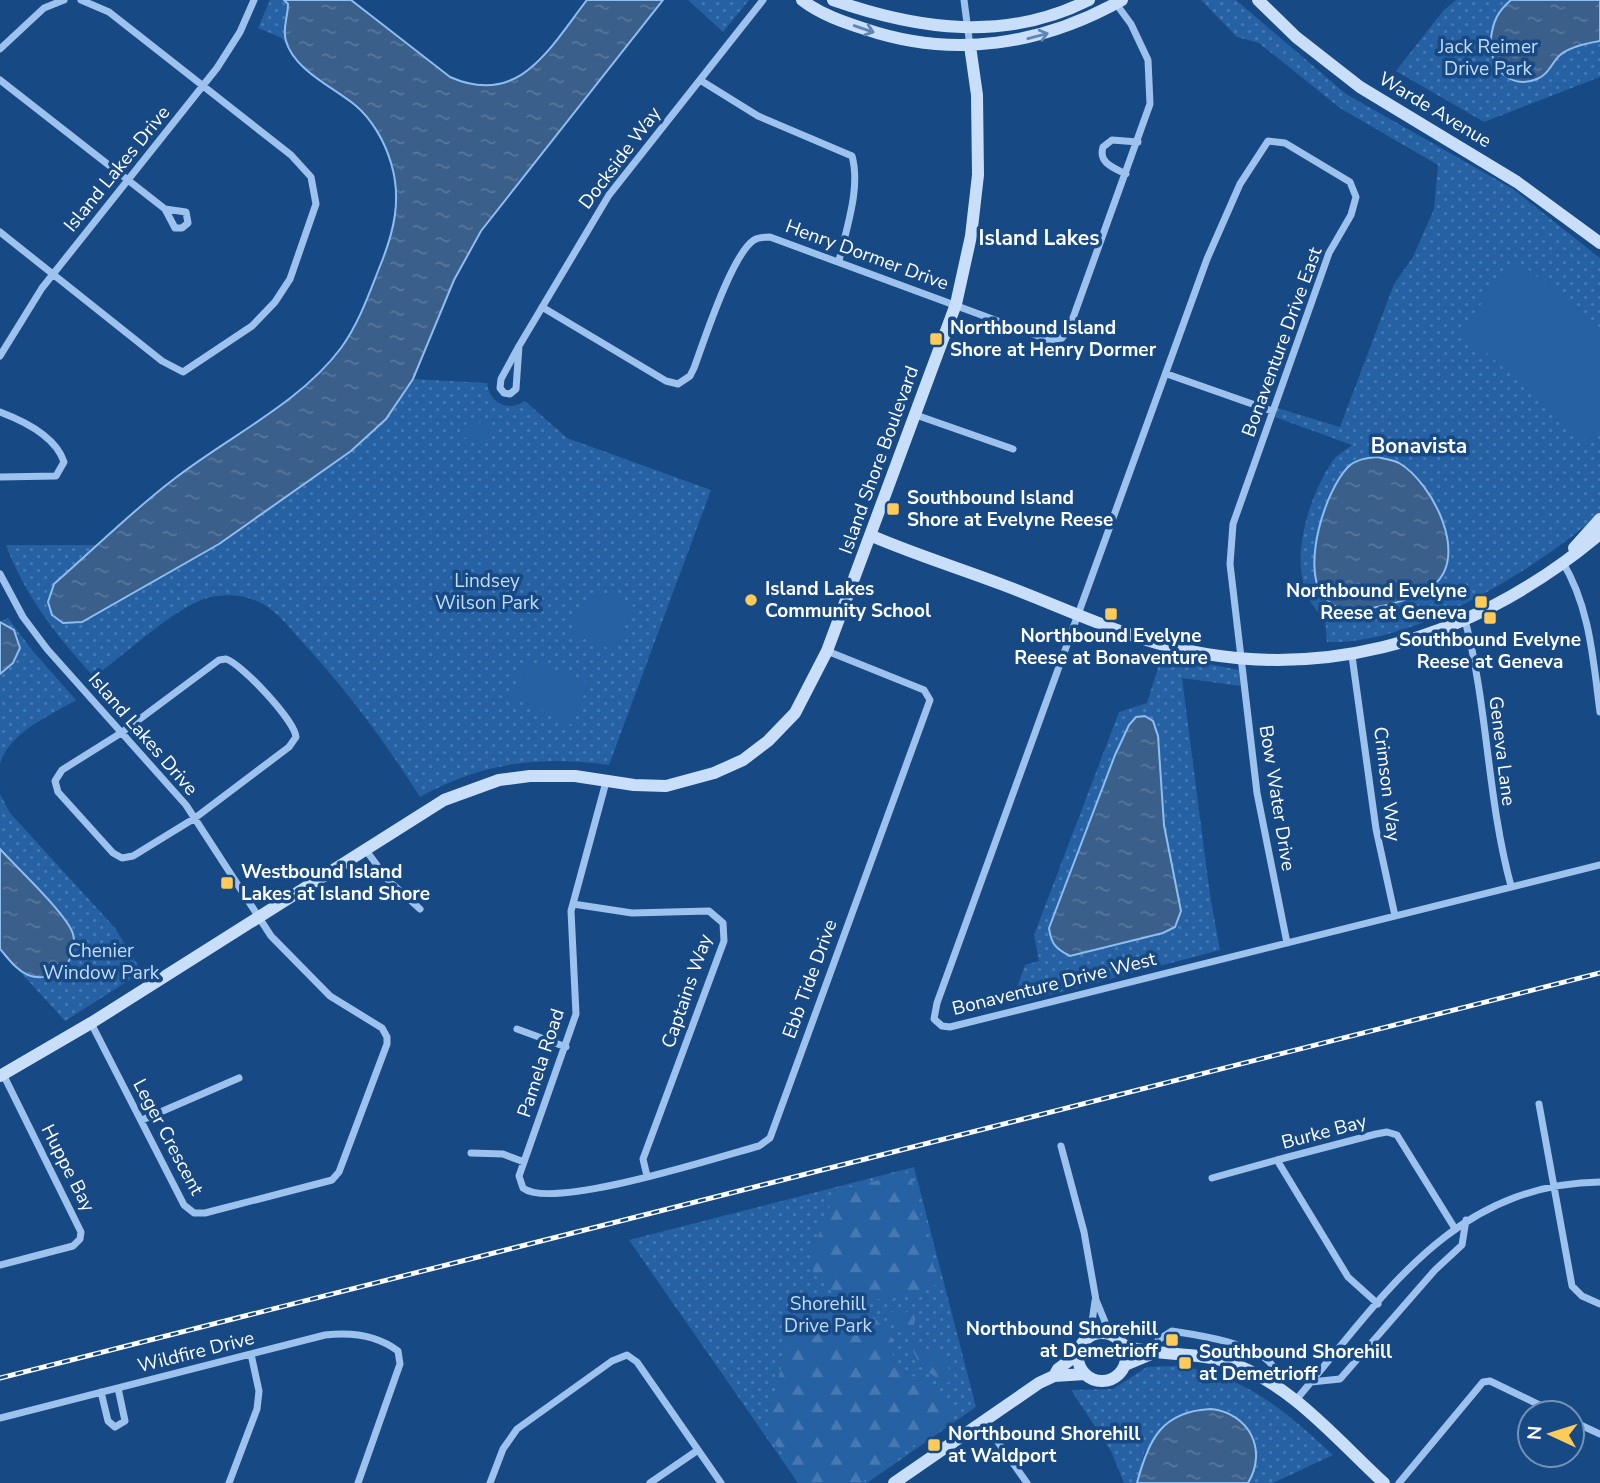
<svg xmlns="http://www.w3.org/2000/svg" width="1600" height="1483" font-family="'Nunito Sans',sans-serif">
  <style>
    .green { fill: url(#green-dots) }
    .forest { fill: url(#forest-firs) }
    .pitch { fill: #2561a3 }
    .water { fill: url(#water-ripples); stroke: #8ebef0; stroke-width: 2 }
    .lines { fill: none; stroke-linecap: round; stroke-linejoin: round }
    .street { stroke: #9cc2ed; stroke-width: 7 }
    .secondary { stroke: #c9dff9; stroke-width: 12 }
    .rail-casing { stroke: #fff; stroke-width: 5 }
    .rail { stroke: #174985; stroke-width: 2.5; stroke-dasharray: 8; stroke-linecap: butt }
    .oneway { stroke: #5e85b3 }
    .poi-dot { fill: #ffcb58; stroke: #174985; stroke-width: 2.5 }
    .labels { text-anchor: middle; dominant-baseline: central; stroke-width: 7; stroke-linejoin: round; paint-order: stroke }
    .park-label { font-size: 19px; fill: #c1dcfa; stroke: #174985 }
    .street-label { font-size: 19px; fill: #fff; stroke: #174985 }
    .poi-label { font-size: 19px; font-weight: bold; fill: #fff; stroke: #174985; text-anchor: start }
    .neighbourhood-label { font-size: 21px; font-weight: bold; fill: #fff; stroke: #174985 }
  </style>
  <defs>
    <pattern id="green-dots" width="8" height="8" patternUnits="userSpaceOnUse" patternTransform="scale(1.75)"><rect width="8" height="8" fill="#2561a3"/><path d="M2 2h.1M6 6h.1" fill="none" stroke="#4679b1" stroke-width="1.8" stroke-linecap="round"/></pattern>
    <pattern id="forest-firs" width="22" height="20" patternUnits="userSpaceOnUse" patternTransform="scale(1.75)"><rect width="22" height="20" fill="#2561a3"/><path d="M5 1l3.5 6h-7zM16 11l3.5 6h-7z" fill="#4679b1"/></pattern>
    <pattern id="water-ripples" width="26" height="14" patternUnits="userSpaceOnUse" patternTransform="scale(1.75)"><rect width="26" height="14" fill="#3a5f8b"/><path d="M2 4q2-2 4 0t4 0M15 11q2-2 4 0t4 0" fill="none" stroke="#58779c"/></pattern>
  </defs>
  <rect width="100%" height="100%" fill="#174985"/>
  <path class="green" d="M270,0H284L288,4L286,42L292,54L282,38L258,28Z
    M688,0H749L723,32Z
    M1201,0H1236L1346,94L1513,189L1600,258V514C1535,569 1415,646 1327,642L1325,618C1281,584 1305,502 1332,462C1336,455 1346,450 1352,445L1275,417L1277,408L1340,427L1394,284L1413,257L1434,209L1438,165L1340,108L1259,43L1237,37Z
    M1456,0H1600V77L1484,122L1396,71L1443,11Z
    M413,379L487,383C490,404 508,412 525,401L567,438L711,490L609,765C540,755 481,763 420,797C386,743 348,692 305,645C292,631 280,614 263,604C246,595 226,593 207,598C174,608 123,656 94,677C57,636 26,598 6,545H99L54,584L76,624L82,622L219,544L351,451L386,419Z
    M8,618L32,650L76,700C50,716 9,732 0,764V674C13,663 23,654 18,635L0,622Z
    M1162,655L1239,670L1241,686L1182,678L1210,895L1220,950L1011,1005L1025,965L1039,961L1034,935L1119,712L1147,703Z
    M0,794L10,813L115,928L142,972L65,1021L15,966C33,980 51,979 67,965L66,921L0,848Z
    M914,1167L976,1407L867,1483H798L629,1240Z
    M1176,1366C1242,1373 1286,1411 1333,1455L1273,1483H1248L1250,1479L1145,1450L1137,1483H1124L1111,1451L1071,1390L1113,1389L1147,1367Z"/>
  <path class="forest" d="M910,1172L938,1284L893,1301L835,1293L813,1273V1249L836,1191Z
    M828,1295L872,1315L894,1340L892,1363L924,1383L956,1415L861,1483H804L768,1434L772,1403L791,1330Z
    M897,1311L915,1313L914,1329L904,1338L886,1313Z
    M918,1341L929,1351L942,1354L949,1369L950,1383C929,1376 921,1368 911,1347Z"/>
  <path class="pitch" d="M1515,259L1600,328V426L1588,441L1461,331Z
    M470,419L491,427L484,445L458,435Z
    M609,594L633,605L619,644L608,648L571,633C578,610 583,595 609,594Z
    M526,660L588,683L573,725L512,698Z"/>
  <path class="water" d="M284,0H351L450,77C520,108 550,47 587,0H663L481,231L454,280L413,379L386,419L351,451L219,544L82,622L63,623L52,615L48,602L54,584C94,549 132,511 174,479C229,436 299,404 341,348C359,323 369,294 380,266C394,232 402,199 391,163C385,142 372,119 355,105C333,87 294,70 286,41C282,29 288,17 288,4Z
    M1511,0H1600V41C1588,43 1568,47 1559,56C1551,64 1549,74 1537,79C1508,91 1488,64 1491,38C1493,21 1498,11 1511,0Z
    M1378,457C1384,459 1393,460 1399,463C1432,482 1472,559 1431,587C1407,604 1373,608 1344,612C1337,607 1326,601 1322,595C1302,565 1325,491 1348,467C1356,459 1367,458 1378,457Z
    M0,622L14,630L20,648L13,663L0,674Z
    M1145,716L1153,721L1158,736L1164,825L1181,911L1175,927L1163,933L1070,956C1056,949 1051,944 1049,928L1115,755L1129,725L1136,717Z
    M0,849C16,867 67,914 73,934C80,961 53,985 28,975C16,970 8,958 0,949Z
    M1211,1409C1249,1413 1268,1450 1248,1483H1137C1148,1441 1161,1411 1211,1409Z"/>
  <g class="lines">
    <path class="street" d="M964,0L970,46
      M0,49L44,8L64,0
      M0,80L165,209L186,212L188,223L182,228H175L165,209
      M700,80L758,116L852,156C861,188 846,229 839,261
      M1126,174C1114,168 1098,163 1103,147L1112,140L1138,142
      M0,232L162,361L183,372L252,326L275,302L290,279L316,204L311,177L291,155L109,12L81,0
      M542,307L666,381L678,384L690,376L694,368C704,341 732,254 754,240C759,237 765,237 770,237L1049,340L1062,338L1069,329L1150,104L1148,60L1131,24L1114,1
      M519,346L501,379L500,388L504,393L510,394L516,389L519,346L609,195L763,0
      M0,356L42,288L217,68L240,32L254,0
      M1167,374L1272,411
      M0,412C24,421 56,437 64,462L56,476L0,477
      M916,415L1013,449
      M1562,561C1590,607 1593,659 1600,712
      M0,574L23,617L47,649L186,805L271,936L330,996L382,1028L387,1037V1044L339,1172L332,1180L205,1213H194L184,1205L91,1023
      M1465,620C1488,707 1487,798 1511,886
      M1352,656L1376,829L1395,916
      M226,659C242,664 295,721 296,737L289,747L195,818L133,856L122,858L113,853L58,792L55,781L62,770L121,733L219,660Z
      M606,782L571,911L576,1014L519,1176L523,1188C552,1211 718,1157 759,1146L770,1138L930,700L924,690L827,651
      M365,849L388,880L420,909
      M573,904L632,913L709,911L723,923L724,941L643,1159L647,1176
      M1287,943L1257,793L1230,564L1233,524L1329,253L1351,215L1356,197L1350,182L1285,143L1268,141L1240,184L1207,259L937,1003L934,1019L942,1026L950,1027L1600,865
      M517,1029L566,1047
      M1539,1104L1572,1286L1582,1296L1600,1304
      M142,1120L239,1078
      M1061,1146L1084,1232L1096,1300L1110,1334
      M471,1153L503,1154L524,1162
      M1212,1178L1277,1160
      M0,1265L73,1246L80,1239L81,1232L3,1074
      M1378,1304L1348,1277L1277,1160L1376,1134L1387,1132L1397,1135L1454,1227
      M1090,1336L1095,1301
      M1156,1352L1158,1340L1172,1331C1198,1335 1255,1343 1272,1365C1277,1371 1277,1378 1278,1386
      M1311,1382L1340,1379L1435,1270L1462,1245L1466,1220
      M101,1392L108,1421L115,1427L125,1421L118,1388
      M1295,1401C1382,1299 1451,1184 1600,1182
      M0,1418L325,1335C350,1332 377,1335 398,1351L400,1364L358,1483
      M983,1421L1027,1483
      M1572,1421L1600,1434
      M229,1483L257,1409L259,1391L251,1354
      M490,1483L503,1449L517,1429L612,1361L627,1355L637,1362L721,1483
      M650,1483L698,1450
      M1399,1483L1483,1382L1490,1381L1556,1413"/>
    <path class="secondary" d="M802,0C820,14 843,22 865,29C953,59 1042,45 1122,0
      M833,0C919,30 1006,42 1089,0
      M1258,0L1296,37L1360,87L1517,182L1600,243
      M872,536C916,555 962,569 1006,586C1051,603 1094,623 1140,638C1306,691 1469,644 1600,534
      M1574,548L1600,519
      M0,1076L91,1023L444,800L499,780L530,776H575L634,785L666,786L714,773L743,760L768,741L795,713L827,651L956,304L971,236L978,175L977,95L970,46
      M1078 1357a24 24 0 1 1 48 0a24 24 0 1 1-48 0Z
      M1123,1345C1156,1357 1194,1351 1228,1362C1291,1383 1337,1440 1384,1483
      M1125,1365L1156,1352
      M1054,1376L1058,1369L1078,1354
      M894,1483L1039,1383L1054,1376L1085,1374"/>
    <g class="rail-casing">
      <path id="rail" d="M0,1378L1600,973"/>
    </g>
    <use href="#rail" class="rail"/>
  </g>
  <defs><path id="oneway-shaft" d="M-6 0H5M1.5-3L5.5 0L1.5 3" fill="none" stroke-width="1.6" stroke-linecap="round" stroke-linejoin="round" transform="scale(1.75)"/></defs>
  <g class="oneway">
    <use href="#oneway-shaft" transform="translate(864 29) rotate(19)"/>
    <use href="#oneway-shaft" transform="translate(1038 36) rotate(-15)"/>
  </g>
  <g class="poi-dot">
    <rect x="929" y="332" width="14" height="14" rx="3.5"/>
    <rect x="886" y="502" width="14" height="14" rx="3.5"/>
    <circle cx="751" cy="600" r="7"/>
    <rect x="1474" y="595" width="14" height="14" rx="3.5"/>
    <rect x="1104" y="607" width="14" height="14" rx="3.5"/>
    <rect x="1483" y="611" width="14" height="14" rx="3.5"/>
    <rect x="220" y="876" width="14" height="14" rx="3.5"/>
    <rect x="1165" y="1333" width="14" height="14" rx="3.5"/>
    <rect x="1178" y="1356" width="14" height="14" rx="3.5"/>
    <rect x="927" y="1438" width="14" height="14" rx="3.5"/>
  </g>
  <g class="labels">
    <g class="park-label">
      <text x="1488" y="47">Jack Reimer<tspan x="1488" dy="22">Drive Park</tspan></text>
      <text x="487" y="581">Lindsey<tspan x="487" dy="22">Wilson Park</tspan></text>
      <text x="101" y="951">Chenier<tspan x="101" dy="22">Window Park</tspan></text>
      <text x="828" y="1304">Shorehill<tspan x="828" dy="22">Drive Park</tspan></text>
    </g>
    <g class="street-label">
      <text transform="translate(1435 110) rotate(31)">Warde Avenue</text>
      <text transform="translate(620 158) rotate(-53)">Dockside Way</text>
      <text transform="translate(117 169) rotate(-51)">Island Lakes Drive</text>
      <text transform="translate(867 255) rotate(20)">Henry Dormer Drive</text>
      <text transform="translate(1282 342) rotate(-70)">Bonaventure Drive East</text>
      <text transform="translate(879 460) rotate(-70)">Island Shore Boulevard</text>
      <text transform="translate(143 734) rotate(49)">Island Lakes Drive</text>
      <text transform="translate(1502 751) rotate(83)">Geneva Lane</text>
      <text transform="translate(1387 784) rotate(83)">Crimson Way</text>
      <text transform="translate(1277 798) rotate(81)">Bow Water Drive</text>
      <text transform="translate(810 979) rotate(-70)">Ebb Tide Drive</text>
      <text transform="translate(1054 984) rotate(-14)">Bonaventure Drive West</text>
      <text transform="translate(687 991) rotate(-71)">Captains Way</text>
      <text transform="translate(541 1063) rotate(-72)">Pamela Road</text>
      <text transform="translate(1324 1132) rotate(-15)">Burke Bay</text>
      <text transform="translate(168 1137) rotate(62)">Leger Crescent</text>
      <text transform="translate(68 1168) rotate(63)">Huppe Bay</text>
      <text transform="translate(196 1352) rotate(-14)">Wildfire Drive</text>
    </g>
    <g class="poi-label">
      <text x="950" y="328">Northbound Island<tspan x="950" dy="22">Shore at Henry Dormer</tspan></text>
      <text x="907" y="498">Southbound Island<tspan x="907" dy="22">Shore at Evelyne Reese</tspan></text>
      <text x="765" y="589">Island Lakes<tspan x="765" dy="22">Community School</tspan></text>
      <text x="1467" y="591" text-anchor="end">Northbound Evelyne<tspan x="1467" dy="22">Reese at Geneva</tspan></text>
      <text x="1111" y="636" text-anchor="middle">Northbound Evelyne<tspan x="1111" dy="22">Reese at Bonaventure</tspan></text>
      <text x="1490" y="640" text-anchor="middle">Southbound Evelyne<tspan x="1490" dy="22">Reese at Geneva</tspan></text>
      <text x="241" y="872">Westbound Island<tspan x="241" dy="22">Lakes at Island Shore</tspan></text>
      <text x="1158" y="1329" text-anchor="end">Northbound Shorehill<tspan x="1158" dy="22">at Demetrioff</tspan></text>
      <text x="1199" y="1352">Southbound Shorehill<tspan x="1199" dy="22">at Demetrioff</tspan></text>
      <text x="948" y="1434">Northbound Shorehill<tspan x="948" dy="22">at Waldport</tspan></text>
    </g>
    <g class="neighbourhood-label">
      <text x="1039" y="238">Island Lakes</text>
      <text x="1419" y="446">Bonavista</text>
    </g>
  </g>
  <g transform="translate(1551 1434) rotate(274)"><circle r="33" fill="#174985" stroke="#7492b6" stroke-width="2"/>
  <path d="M0-5L12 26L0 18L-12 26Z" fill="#ffcb58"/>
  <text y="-10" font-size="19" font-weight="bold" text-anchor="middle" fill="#ffffff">N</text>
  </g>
</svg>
